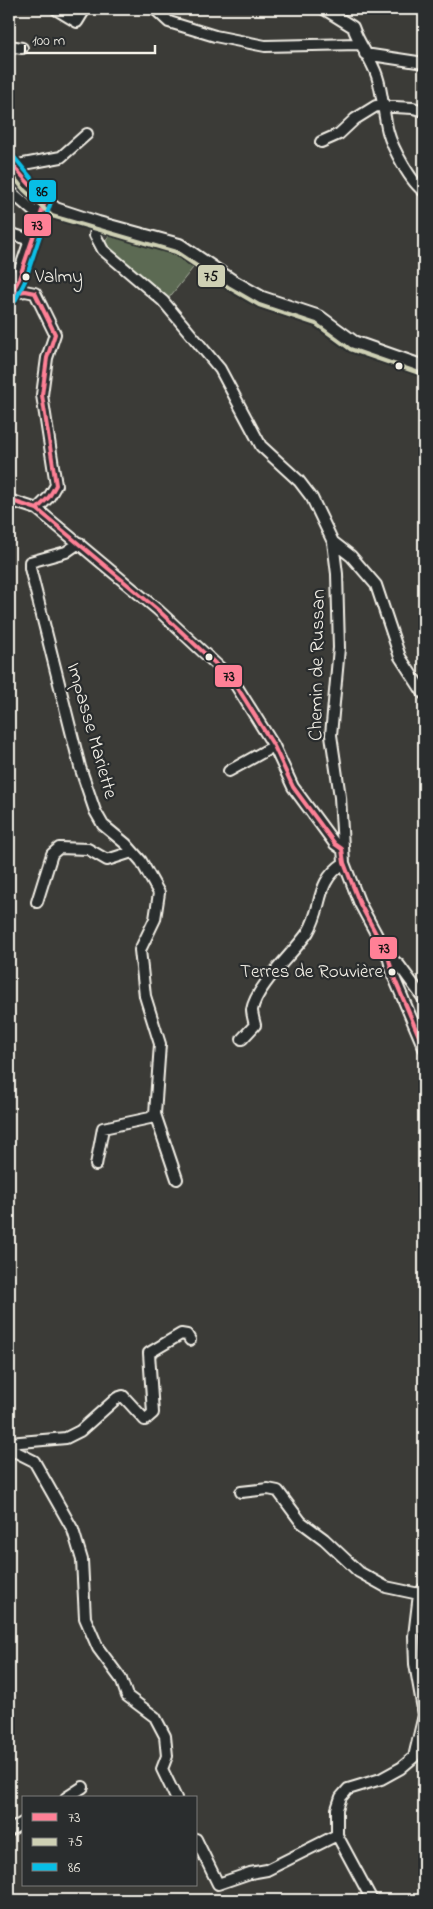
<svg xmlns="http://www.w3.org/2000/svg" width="433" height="1909" font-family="'Indie Flower',sans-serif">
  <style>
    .green { fill: #5c6b53; stroke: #a8ae9e }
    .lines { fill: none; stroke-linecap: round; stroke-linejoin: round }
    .street-casing { stroke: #f4f1e8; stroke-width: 14 }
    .secondary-casing { stroke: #f4f1e8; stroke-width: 18 }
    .street { stroke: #2a2d2e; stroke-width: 10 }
    .secondary { stroke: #2a2d2e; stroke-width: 14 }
    .bus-1-casing { stroke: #2a2d2e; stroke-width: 8 }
    .bus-2-casing { stroke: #2a2d2e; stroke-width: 8 }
    .bus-3-casing { stroke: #2a2d2e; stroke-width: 8 }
    .bus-1 { stroke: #ff8096; stroke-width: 4 }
    .bus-2 { stroke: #ced0b4; stroke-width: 4 }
    .bus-3 { stroke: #08bee6; stroke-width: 4 }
    .bus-dot { fill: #f4f1e8; stroke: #2a2d2e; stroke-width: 2 }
    .labels { text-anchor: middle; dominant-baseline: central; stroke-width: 4.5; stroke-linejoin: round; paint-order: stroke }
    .bus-label { font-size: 19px; fill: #f4f1e8; stroke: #2a2d2e; text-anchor: start }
    .street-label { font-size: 20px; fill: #f4f1e8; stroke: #2a2d2e }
    .line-badge { stroke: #2a2d2e; stroke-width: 2 }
    .pale-badge-label { font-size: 14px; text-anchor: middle; font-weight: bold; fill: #111 }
  </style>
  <rect width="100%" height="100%" fill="#3b3b37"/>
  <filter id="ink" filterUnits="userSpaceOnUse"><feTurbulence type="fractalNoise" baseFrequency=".02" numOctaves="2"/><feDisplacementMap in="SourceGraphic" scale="10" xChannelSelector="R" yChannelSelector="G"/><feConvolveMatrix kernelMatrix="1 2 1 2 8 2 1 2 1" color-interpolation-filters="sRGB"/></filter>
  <g filter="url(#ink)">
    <path class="green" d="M111,231L171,245L197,263L168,299C147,281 122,265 104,245Z"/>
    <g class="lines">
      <g class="street-casing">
        <path id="street" d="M155,9L169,22L215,36L265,46L359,44
          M324,9L353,27C359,45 371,58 377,76C383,94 383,113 388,132C392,147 411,183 424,191
          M57,10L77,22L85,9
          M9,46L22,48
          M365,54L424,63
          M321,142L339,134L355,119L376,106L413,108L424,111
          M13,166L61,157L87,134
          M9,190L40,217
          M98,224L95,235L103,250L163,301L220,369L261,446L299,481L312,498L333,542L337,574L339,648L331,735L340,797L344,863L360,904L388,956L399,965L424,999
          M9,233L33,241
          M9,294L25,291L35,293L55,334L47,358L42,395L56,485L49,497L37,509
          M9,500L37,509L158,610L232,679L274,746L293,787L335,844L342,849
          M333,542L351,556L376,585L400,657L424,694
          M79,543L66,552L30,562V568L80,767L95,811L103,825L126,844L141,861L159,893L155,919L140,950L145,996L160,1044L155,1114L150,1118L103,1128L96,1165
          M229,771L274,746
          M37,902L52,854L59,848L88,849L107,860L132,852
          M388,956L393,975L424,1048
          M242,1039L255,1025C254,1021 252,1014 252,1010C256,986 294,953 308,932C324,906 314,883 344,863
          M155,1114L177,1179
          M9,1443L66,1438L80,1431L117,1398L123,1396L145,1420L153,1413L149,1353L181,1334L187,1335L190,1340
          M9,1452H16L34,1461L73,1530L82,1560L85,1618L98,1648L121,1679L127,1696L155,1717L165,1736L167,1756L162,1769L176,1798
          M241,1492L268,1489L278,1491L301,1522L324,1539L359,1572L386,1587L419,1594
          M66,1798L83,1787
          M9,1831L24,1822
          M196,1839L218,1884L250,1873L267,1870L337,1835
          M372,1900L337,1835V1809L341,1797L348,1789L381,1779L401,1768L414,1757L424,1715L415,1664L414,1636L419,1594L424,1588"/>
      </g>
      <g class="secondary-casing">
        <path id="secondary" d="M9,161L29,186L55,210L98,224L179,246L232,282L262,299L319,318L353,343L424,368
          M9,298L19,279L45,202"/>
      </g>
      <use href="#street" class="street"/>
      <use href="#secondary" class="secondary"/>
      <g class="bus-1-casing">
        <path id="bus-1" d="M9,161L45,202L19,279L9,298
          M9,294L25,291L35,293L55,334L47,358L42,395L56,485L49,497L37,509
          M9,500L37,509L158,610L232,679L274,746L293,787L335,844L342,849
          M342,849L344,863L360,904L388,956L393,975L424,1048"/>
      </g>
      <g class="bus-2-casing">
        <path id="bus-2" d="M9,171L24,190L52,216L176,252L228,287L259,305L316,324L350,349L422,374"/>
      </g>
      <g class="bus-3-casing">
        <path id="bus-3" d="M14,157L51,202L25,281L15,301"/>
      </g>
      <use href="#bus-1" class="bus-1"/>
      <use href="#bus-2" class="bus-2"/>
      <use href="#bus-3" class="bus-3"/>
    </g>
  </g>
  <g class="bus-dot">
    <circle cx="26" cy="277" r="4.5"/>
    <circle cx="399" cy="366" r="4.5"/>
    <circle cx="209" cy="657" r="4.5"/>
    <circle cx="392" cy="972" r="4.5"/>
  </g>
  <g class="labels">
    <g class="bus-label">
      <text x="35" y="277">Valmy</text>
      <text x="383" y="972" text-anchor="end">Terres de Rouvière</text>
    </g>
    <g class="street-label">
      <text transform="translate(318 665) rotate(-89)">Chemin de Russan</text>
      <text transform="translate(91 731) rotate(74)">Impasse Mariette</text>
    </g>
  </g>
  <g class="line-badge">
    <rect x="28" y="179" width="29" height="24" rx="5" fill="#08bee6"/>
    <rect x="23" y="213" width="29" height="24" rx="5" fill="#ff8096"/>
    <rect x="197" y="264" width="29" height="24" rx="5" fill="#ced0b4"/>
    <rect x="214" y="664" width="29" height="24" rx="5" fill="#ff8096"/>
    <rect x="369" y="936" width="29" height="24" rx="5" fill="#ff8096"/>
  </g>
  <g class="pale-badge-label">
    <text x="42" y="196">86</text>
    <text x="37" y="230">73</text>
    <text x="211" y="281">75</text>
    <text x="229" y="681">73</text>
    <text x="384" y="953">73</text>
  </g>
  <rect width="433" height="1909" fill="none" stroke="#2a2d2e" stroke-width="30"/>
  <rect x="15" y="15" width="403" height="1879" fill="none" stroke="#f4f1e8" stroke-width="2" filter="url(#ink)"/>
  <rect x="22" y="1796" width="175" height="90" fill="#2a2d2e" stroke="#7b7b78"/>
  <rect x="32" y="1813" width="25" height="8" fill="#ff8096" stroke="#7b7b78"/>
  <text x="68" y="1822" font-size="15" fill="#f4f1e8">73</text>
  <rect x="32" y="1838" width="25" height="8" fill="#ced0b4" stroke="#7b7b78"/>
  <text x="68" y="1846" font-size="15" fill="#f4f1e8">75</text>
  <rect x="32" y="1863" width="25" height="8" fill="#08bee6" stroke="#7b7b78"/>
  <text x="68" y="1872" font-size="15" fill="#f4f1e8">86</text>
  <path d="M25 45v8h130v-8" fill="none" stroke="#f4f1e8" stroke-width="2.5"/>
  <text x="32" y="45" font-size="15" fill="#f4f1e8" stroke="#2a2d2e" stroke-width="4" paint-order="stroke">100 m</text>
</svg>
